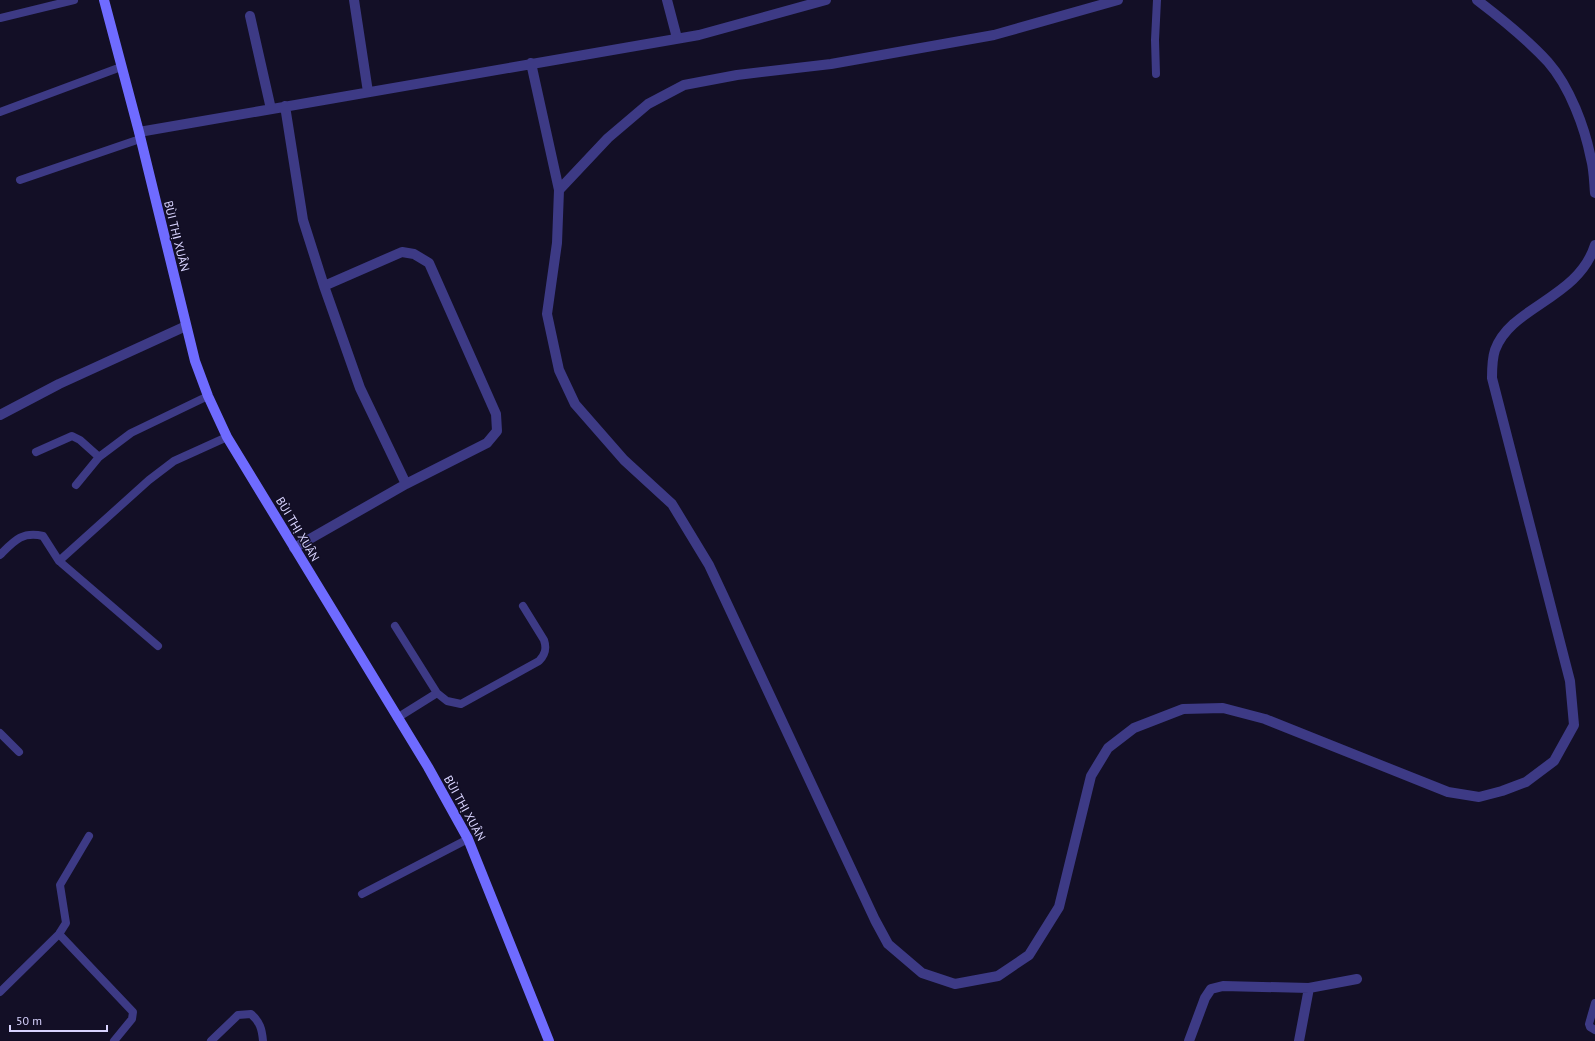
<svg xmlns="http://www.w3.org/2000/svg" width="1595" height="1041" font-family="'PT Sans',sans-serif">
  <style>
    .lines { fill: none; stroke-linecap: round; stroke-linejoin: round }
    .lane { stroke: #3d3a85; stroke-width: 8 }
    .street { stroke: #3d3a85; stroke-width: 10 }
    .secondary { stroke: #6f6bff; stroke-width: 10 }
    .labels { text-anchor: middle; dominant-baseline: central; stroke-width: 3; stroke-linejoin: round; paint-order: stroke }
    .street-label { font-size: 12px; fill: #d9d4ff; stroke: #130f26 }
  </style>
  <rect width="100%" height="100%" fill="#130f26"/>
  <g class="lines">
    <path class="lane" d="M0,18L74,0
      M1156,74L1155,40L1157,0
      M0,112L121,67
      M20,180L140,139
      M36,452L72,436L80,440L99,457
      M76,485L99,457L131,433L208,396
      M0,555C14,541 22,531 43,536L59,561L158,646
      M59,561L149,480L174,461L227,437
      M395,626L437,693
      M397,718L437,693L447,701L461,704L539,661C545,655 547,649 544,640L523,606
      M0,733L19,752
      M362,894L468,839
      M59,934L133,1012L132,1019L114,1041
      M0,992L59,934L66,923L60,885L89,836
      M1595,1003L1589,1024L1590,1027L1595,1030
      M211,1041L238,1015L251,1014C260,1022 262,1029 263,1041"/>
    <path class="street" d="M354,0L368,92
      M667,0L677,38
      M1477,0C1502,19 1527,39 1548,62C1570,87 1585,128 1591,159C1594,170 1594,182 1595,193
      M250,16L271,109
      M531,63L559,190L557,243L547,314L559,370L575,404L624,460L672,504L709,565L875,920L888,944L922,973L955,984L998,976L1029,955L1059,907L1091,776L1108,748L1134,728L1183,709L1223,708L1265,719L1448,792L1479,797L1502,791L1526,782L1554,761L1574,725L1570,681L1492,378C1492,368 1492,359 1495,350C1511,306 1578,299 1595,245
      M285,106L303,220L324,286L360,388L406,484
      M139,132L699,35L826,0
      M559,190L608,138L648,104L684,85L737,75L831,64L994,35L1118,0
      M0,415L59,384L186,326
      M294,548L406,484L487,443L497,431L496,414L429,263L414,254L402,252L324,286
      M1189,1041L1205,998L1211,989L1223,986L1309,988L1357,979
      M1299,1041L1309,988"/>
    <path class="secondary" d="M104,0L139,132L195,361L208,396L227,437L428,767L468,839L549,1041"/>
  </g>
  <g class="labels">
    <g class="street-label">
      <text transform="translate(177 236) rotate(76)">BÙI THỊ XUÂN</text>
      <text transform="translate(298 529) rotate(59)">BÙI THỊ XUÂN</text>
      <text transform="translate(465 808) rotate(61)">BÙI THỊ XUÂN</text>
    </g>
  </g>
  <path d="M10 1025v6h97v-6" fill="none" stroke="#d9d4ff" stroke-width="2"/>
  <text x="16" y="1025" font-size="12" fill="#d9d4ff" stroke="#130f26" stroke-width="3" paint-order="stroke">50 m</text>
</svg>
